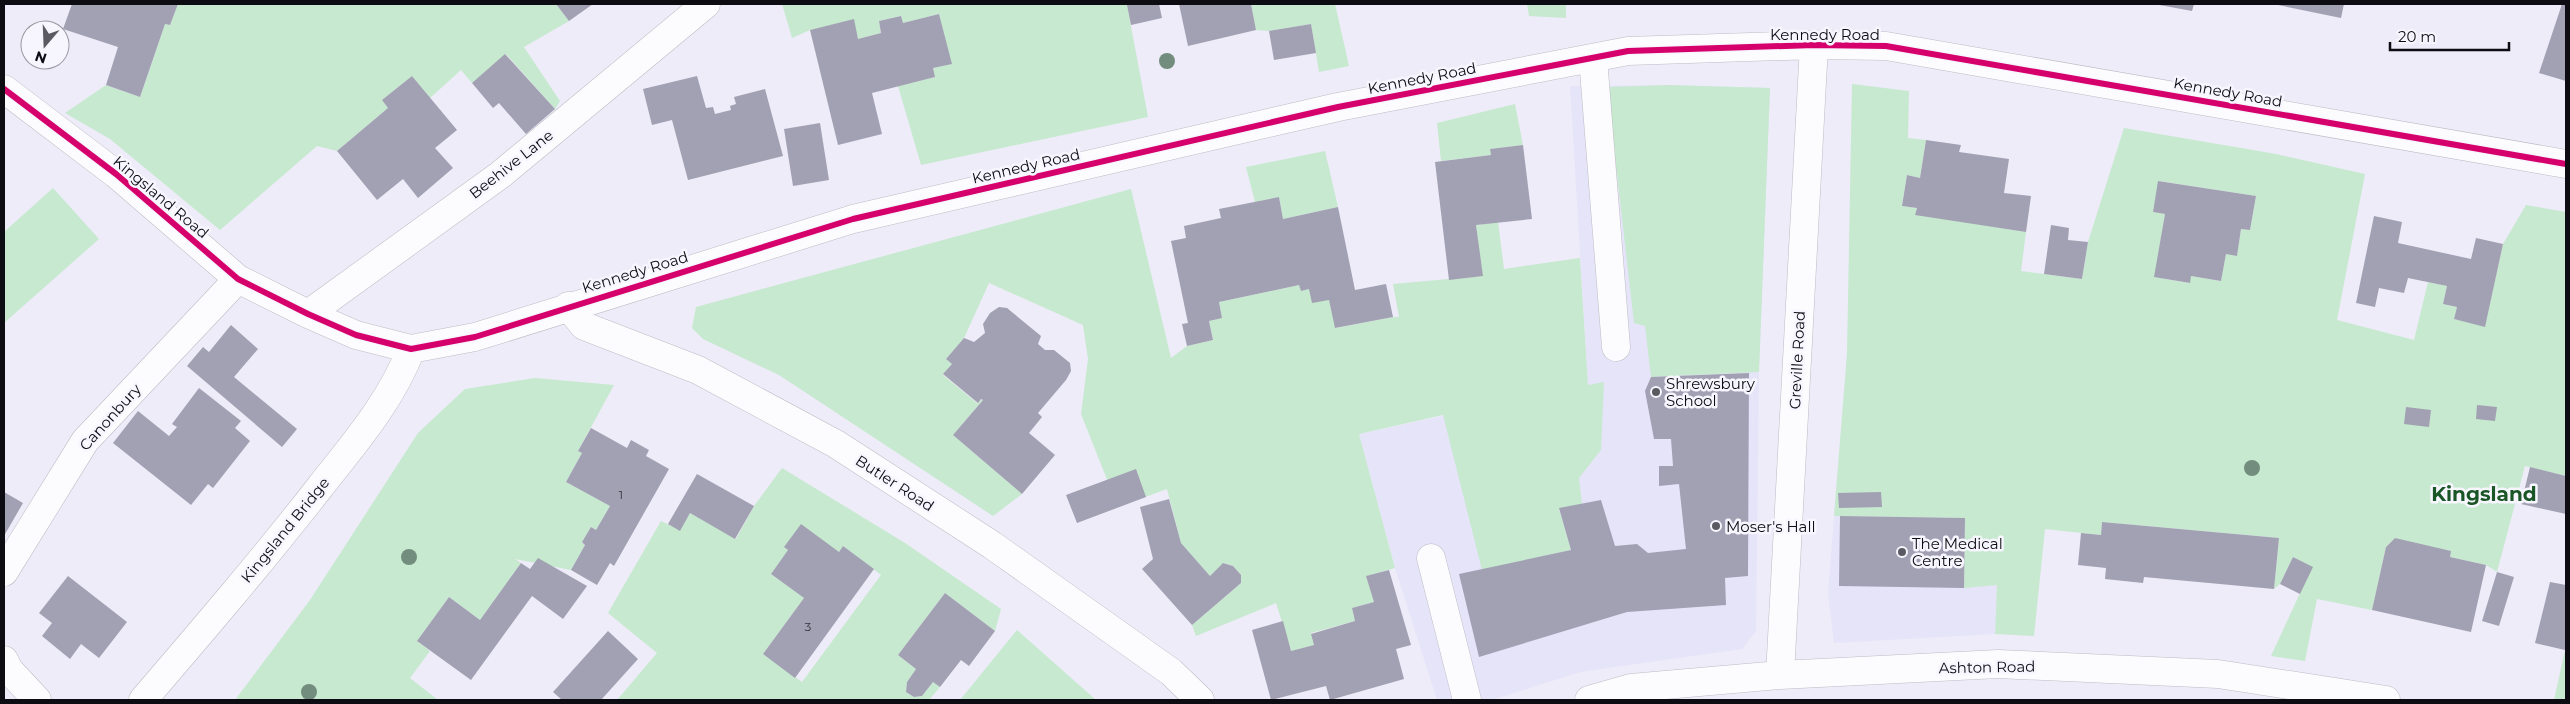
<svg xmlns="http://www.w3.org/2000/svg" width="2570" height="704" font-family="Montserrat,sans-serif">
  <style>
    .built { fill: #e6e4f9 }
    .green { fill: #c7e9cf; fill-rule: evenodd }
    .building { fill: #a2a0b3 }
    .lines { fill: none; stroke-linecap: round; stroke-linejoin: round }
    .minor-casing { stroke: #bdbcc5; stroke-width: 29 }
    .minor { stroke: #fcfcfe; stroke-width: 28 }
    .cycleway-casing { stroke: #f7f6ff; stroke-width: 9 }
    .cycleway { stroke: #d6006c; stroke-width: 6 }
    .tree { fill: #728d7d }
    .poi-dot { fill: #5b5a62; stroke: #f7f6ff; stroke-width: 2 }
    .labels { text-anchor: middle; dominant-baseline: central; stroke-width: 5; stroke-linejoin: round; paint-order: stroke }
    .number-label { font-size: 12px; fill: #32313a }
    .street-label { font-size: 15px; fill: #0c0c12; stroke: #f7f6ff }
    .poi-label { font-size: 15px; fill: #0c0c12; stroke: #f7f6ff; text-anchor: start }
    .district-label { font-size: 20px; font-weight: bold; fill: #195525; stroke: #f7f6ff }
  </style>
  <rect width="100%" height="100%" fill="#edecf8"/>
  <path class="built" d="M1669,85L1770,88L1759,372L1756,631L1742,649L1580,672L1492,700H1437L1395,568L1359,434L1588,385L1570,86Z
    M1847,354L2007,368L1995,634L1834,643L1828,593Z"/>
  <path class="green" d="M178,4H556L569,21L524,47L560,101L555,109L506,54L472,83L461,70L430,98L412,76L382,100L388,108L337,151L317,146L220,230L110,139L65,113L106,85L140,97L165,24L170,25Z
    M782,4H1131L1127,5L1148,117L921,165L898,86L935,77L933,68L951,64L939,14L903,23L901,16L879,21L881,33L858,39L853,20L810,30L792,38Z
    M1251,4H1335L1349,66L1319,72L1311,24L1269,31L1256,30Z
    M1527,4H1566V18L1529,16Z
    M1852,84L1909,91L1908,138L1926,140L1920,178L1907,175L1902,206L1917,208L1915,214L2026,232L2021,271L2082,279L2088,242L2124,128L2276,154L2365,174L2337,320L2414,340L2428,282L2447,286L2443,304L2457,307L2454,319L2485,326L2503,244L2526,205L2566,212V476L2525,466L2497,572L2486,565L2450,557L2395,538L2386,547L2372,610L2317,599L2305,661L2271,656L2312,567L2293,557L2280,584L2274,589L2279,538L2102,522L2101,535L2045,529L2034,636L1995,634L1997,585L1964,588L1965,518L1834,516L1847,354ZM2159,181L2256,196L2250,230L2241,229L2237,256L2226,254L2221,281L2191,276L2189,283L2155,277L2165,214L2153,212Z
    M1669,85L1770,88L1759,372L1651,377L1645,326L1634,323L1607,87Z
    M1515,104L1523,145L1490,149L1491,155L1441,161L1437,123Z
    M1325,151L1338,207L1283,219L1279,197L1255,202L1246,167Z
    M53,188L99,239L4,323V232Z
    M1131,189L1171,358L1187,346L1213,340L1209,321L1222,317L1219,302L1299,285L1301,291L1309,289L1329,300L1336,328L1393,317H1399L1393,284L1482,276L1476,225L1498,222L1504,269L1580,258L1588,385L1604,382L1601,450L1579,478L1582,504L1559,509L1571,550L1482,570L1443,415L1359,434L1395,568L1367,576L1374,602L1352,608L1355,621L1311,633L1314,645L1291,651L1276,603L1196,636L1192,625L1241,583V575L1233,566L1224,563L1210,576L1181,543L1167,489L1118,507L1081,414L1088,359L1083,325L989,283L964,338L946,359L952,364L943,375L977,403L981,399L983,400L953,435L1022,494L993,516L779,375L703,339L692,328L696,307Z
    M535,378L614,385L578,451L582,453L566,482L610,506L596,530L591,527L582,542L585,545L571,570L515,559L521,563L480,620L449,597L417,641L430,651L410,678L438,700H235L310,600L418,433L465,389Z
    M782,468L905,543L1001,609L995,631L945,593L898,655L916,669L907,682L906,692L914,697L922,696L933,682L940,687L929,700H617L657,653L608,613L661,521L680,530L690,513L736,539L754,506ZM843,546L881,575L802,682L763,654L804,598L771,574L788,550L785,547L839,552Z
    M1017,630L1096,700H960Z
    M2566,643V700H2554L2565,650Z"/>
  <path class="building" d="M72,4H178L170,25L165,24L140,97L106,85L118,47L63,29Z
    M556,4H593L569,21Z
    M1159,4L1162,18L1131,25L1127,5Z
    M1179,4H1251L1256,30L1188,46Z
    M2154,4H2194L2192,11Z
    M2273,4H2344L2341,18Z
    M2562,4H2566V81L2539,73Z
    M939,14L952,64L933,68L935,77L872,93L882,134L838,145L810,30L854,19L858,39L881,33L879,21L901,16L903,23Z
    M1311,24L1316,53L1274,60L1269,31Z
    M505,54L555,109L526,134L499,103L493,108L472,83Z
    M412,76L457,130L435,148L453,168L418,198L403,179L377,200L337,151L388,108L382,100Z
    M697,76L706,108L713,107L715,114L731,110L730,106L736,104L734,97L765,89L783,156L688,180L672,120L652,125L643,89Z
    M820,123L829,180L793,186L784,129Z
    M1926,140L1961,145L1959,152L2009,159L2004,193L2031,196L2026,232L1915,215L1917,208L1902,206L1907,175L1920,178Z
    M1523,145L1532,219L1476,225L1483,276L1449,280L1435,162L1491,155L1490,149Z
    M2158,181L2256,196L2250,230L2241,229L2237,256L2226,254L2221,281L2191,276L2190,283L2154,277L2165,214L2153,212Z
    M1279,197L1283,219L1338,207L1355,290L1386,284L1393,317L1335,328L1329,300L1312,303L1309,289L1301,291L1299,285L1219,302L1222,318L1209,321L1213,340L1187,346L1182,324L1188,323L1171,241L1186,238L1184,226L1221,218L1219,209Z
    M2374,216L2402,222L2398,243L2471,259L2476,238L2503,244L2485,327L2454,319L2457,307L2443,304L2447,286L2408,278L2404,293L2379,288L2375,307L2356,303Z
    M2051,225L2069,228L2068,240L2088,242L2082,279L2044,274Z
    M999,307L1007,308L1041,336L1038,344L1045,350H1054L1070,363L1071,371L1066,380L1038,413L1042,417L1029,433L1055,455L1022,494L953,435L983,400L981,399L978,403L943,374L952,364L946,359L964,338L974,342L985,333L983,324L990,313Z
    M231,325L258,349L234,377L297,429L282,447L187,366L203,347L209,352Z
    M1749,373L1748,576L1725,578L1726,605L1627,612L1479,657L1459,574L1571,550L1559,508L1601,500L1615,546L1637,544L1648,553L1686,549L1679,484L1659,486V466H1673L1671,439H1654L1645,391L1651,377Z
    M199,388L241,421L235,428L250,441L213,488L208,484L191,505L113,443L138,411L169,436L177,427L172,424Z
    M2477,405L2497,407L2495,421L2476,419Z
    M2406,407L2431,410L2429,427L2404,424Z
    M591,428L627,448L631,440L649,450L646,456L669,469L614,566L610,563L597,585L571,570L585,545L582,542L591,527L596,530L610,506L566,482L582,453L578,451Z
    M2530,467L2566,476V514L2521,504Z
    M1136,469L1146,497L1077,523L1066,495Z
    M697,474L754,506L735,539L690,513L680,531L668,524Z
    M4,492L23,503L4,536Z
    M1881,492L1882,507L1839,508L1838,493Z
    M1169,499L1181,543L1210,576L1223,563L1233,566L1241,575V583L1192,625L1142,569L1153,559L1140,507Z
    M1840,516L1965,518L1964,588L1839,586Z
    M2102,522L2279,538L2274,589L2144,577L2143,583L2105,579L2106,568L2078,565L2081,533L2101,535Z
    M801,524L839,552L843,546L874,569L795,678L763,654L804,598L771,574L788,550L784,547Z
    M2395,538L2451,551L2450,557L2486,565L2471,632L2372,610L2386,547Z
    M2293,557L2313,567L2300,594L2280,584Z
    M538,558L587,586L563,619L532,596L471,680L417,641L449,597L480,620L521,563L530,569Z
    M1389,570L1411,645L1396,649L1404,679L1330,700L1326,686L1271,700L1252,630L1283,621L1291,651L1314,645L1311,634L1355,621L1352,608L1374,602L1366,576Z
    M2497,572L2514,577L2499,626L2482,621Z
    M68,576L127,622L99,658L81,644L70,659L42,636L52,623L39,613Z
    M2550,582L2566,585L2565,650L2535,643Z
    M945,593L995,631L969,666L961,660L940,687L933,682L922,696L914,697L906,692L907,682L916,669L898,655Z
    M608,631L638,659L601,700H562L553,692Z"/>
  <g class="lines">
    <g class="minor-casing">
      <path id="minor" d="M1593,58L1616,347
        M4,89L116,174L238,279L308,314L356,335L411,349L475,337L853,219L1338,107L1628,51L1814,45L1886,46L2566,164
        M568,306L584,326L698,370L836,444L992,545L1171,672L1200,700
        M308,314L500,175L706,4
        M1431,558L1467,700
        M4,572L85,441L238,279
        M4,660L9,670L37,700
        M1780,675L1814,45
        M143,700C203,630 263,560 320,487C353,445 392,400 411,349
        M1589,700L1631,688L1780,675L1998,664L2218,674L2386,700"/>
    </g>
    <use href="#minor" class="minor"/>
    <g class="cycleway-casing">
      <path id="cycleway" d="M4,89L116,174L238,279L308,314L356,335L411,349L475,337L853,219L1338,107L1628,51L1814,45L1886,46L2566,164"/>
    </g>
    <use href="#cycleway" class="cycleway"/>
  </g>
  <g class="tree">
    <circle cx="1167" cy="61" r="8"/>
    <circle cx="2252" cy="468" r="8"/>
    <circle cx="409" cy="557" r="8"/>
    <circle cx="309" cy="692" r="8"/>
  </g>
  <g class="poi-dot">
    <circle cx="1656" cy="392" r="5"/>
    <circle cx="1716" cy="526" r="5"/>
    <circle cx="1902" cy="552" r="5"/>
  </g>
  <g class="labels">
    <g class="number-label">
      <text x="621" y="494">1</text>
      <text x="808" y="626">3</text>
    </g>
    <g class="street-label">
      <text x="1825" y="34">Kennedy Road</text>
      <text transform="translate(1422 78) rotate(-11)">Kennedy Road</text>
      <text transform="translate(2228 92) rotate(10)">Kennedy Road</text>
      <text transform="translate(511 164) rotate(-38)">Beehive Lane</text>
      <text transform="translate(1026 166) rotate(-13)">Kennedy Road</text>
      <text transform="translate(161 197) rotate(40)">Kingsland Road</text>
      <text transform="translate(635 272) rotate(-17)">Kennedy Road</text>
      <text transform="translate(1797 360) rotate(-87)">Greville Road</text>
      <text transform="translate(110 417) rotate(-48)">Canonbury</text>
      <text transform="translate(895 483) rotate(33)">Butler Road</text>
      <text transform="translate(285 530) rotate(-51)">Kingsland Bridge</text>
      <text transform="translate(1987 667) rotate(-1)">Ashton Road</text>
    </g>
    <g class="poi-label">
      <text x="1666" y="383">Shrewsbury<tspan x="1666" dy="17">School</tspan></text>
      <text x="1726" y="526">Moser's Hall</text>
      <text x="1912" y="543">The Medical<tspan x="1912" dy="17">Centre</tspan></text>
    </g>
    <g class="district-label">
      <text x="2484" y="494">Kingsland</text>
    </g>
  </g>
  <rect width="2570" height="704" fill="none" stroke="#0c0c12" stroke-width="10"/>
  <g transform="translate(45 45) rotate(199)"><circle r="24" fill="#f7f6ff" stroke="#9998a0"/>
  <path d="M0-4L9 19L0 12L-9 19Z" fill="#5b5a62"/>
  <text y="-8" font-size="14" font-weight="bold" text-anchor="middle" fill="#0c0c12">N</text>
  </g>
  <path d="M2390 42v8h119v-8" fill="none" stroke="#0c0c12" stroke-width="2.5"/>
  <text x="2398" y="42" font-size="15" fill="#0c0c12" stroke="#f7f6ff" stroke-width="4" paint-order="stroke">20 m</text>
</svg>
